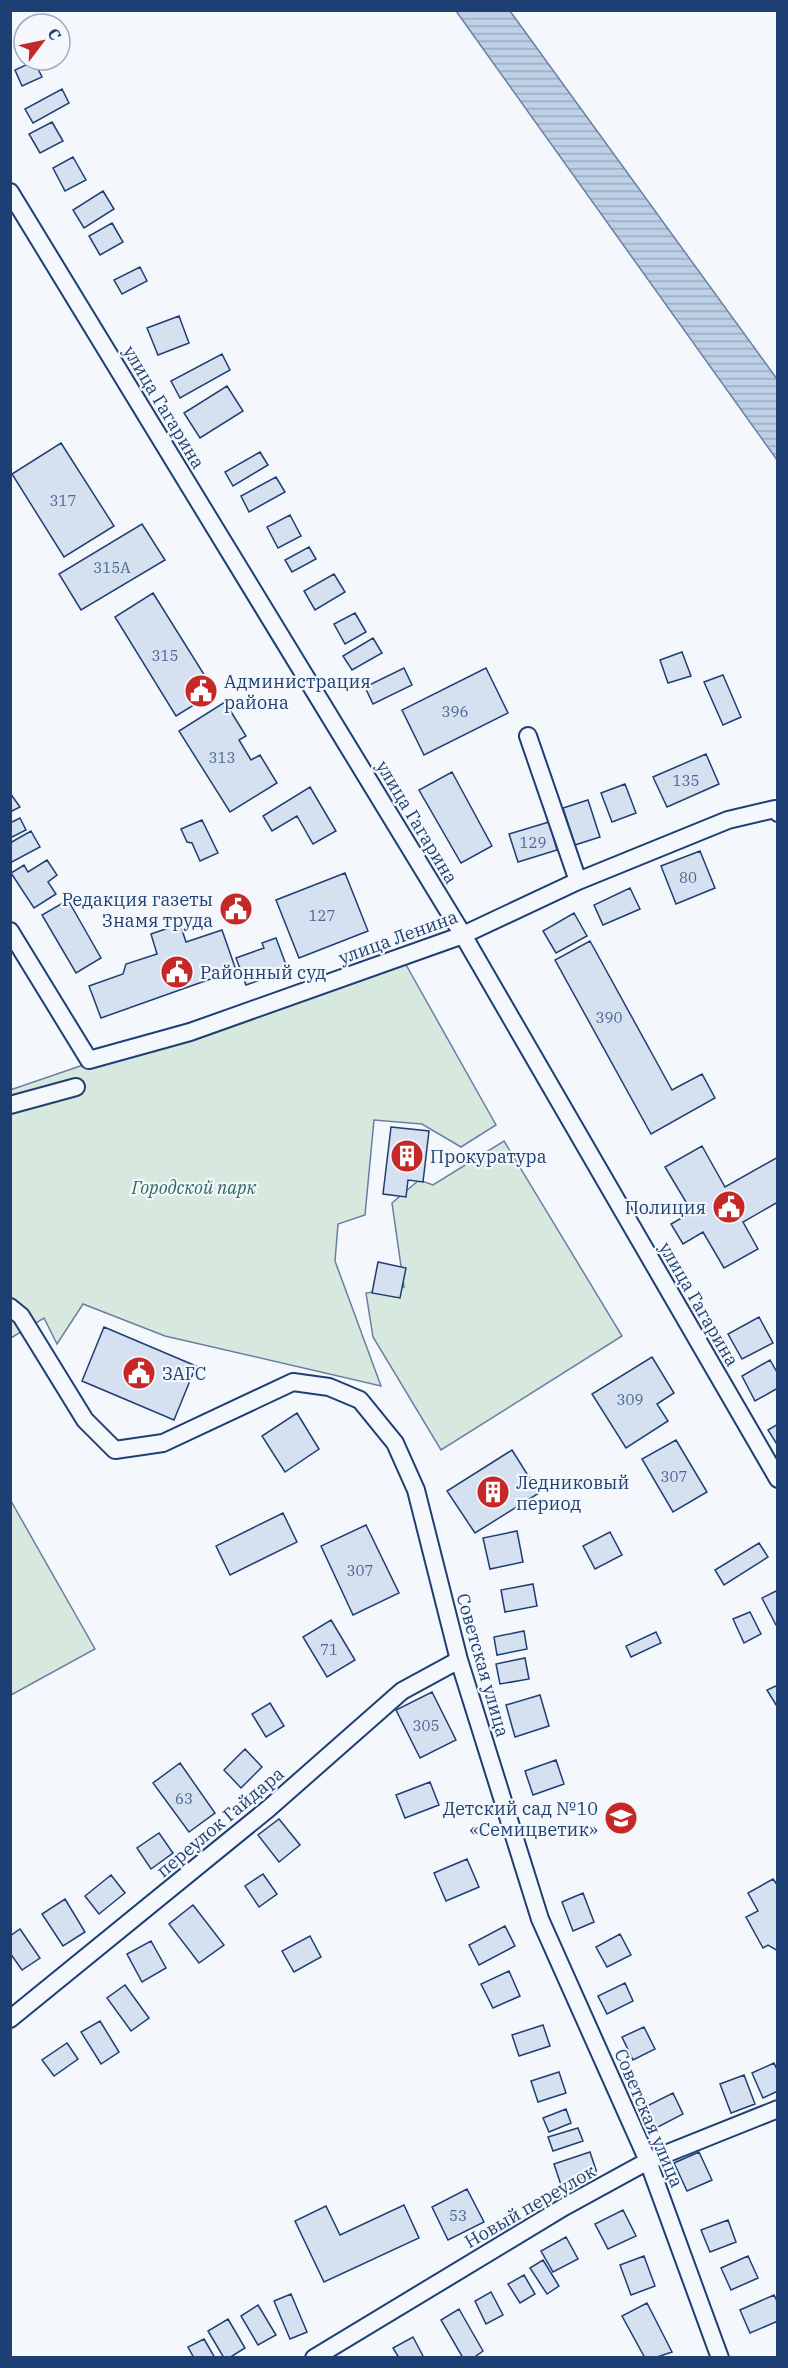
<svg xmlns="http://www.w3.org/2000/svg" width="788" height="2368" font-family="'IBM Plex Serif',serif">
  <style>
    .park { fill: #d7e8df; stroke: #687fa3; stroke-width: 1.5 }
    .water { fill: url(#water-rules); stroke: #687fa3; stroke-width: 1.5 }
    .building { fill: #d5e0f0; stroke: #1d3f73; stroke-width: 1.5 }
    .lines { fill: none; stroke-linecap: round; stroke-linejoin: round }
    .street-casing { stroke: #1d3f73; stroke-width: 20 }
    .street { stroke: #f4f7fb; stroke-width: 16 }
    .labels { text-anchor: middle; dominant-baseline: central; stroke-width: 4.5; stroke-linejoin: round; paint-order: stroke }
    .number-label { font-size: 15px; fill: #4b6792 }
    .street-label { font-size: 18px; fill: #1d3f73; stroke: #f4f7fb }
    .poi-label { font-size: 18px; fill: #1d3f73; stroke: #f4f7fb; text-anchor: start }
    .park-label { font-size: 18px; font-style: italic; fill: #2c6c60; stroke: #f4f7fb }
  </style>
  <defs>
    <pattern id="water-rules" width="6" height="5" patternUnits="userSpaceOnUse" patternTransform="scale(1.5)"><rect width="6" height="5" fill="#bed0e5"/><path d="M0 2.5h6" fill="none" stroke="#9aaabe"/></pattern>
  </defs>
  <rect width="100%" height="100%" fill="#f4f7fb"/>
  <path class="park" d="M405,963L496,1125L461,1147L422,1124L374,1120L365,1215L338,1224L335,1261L381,1386L165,1336L83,1304L57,1344L44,1318L11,1338L10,1090L92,1062Z
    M504,1141L622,1336L441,1450L373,1337L366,1293L404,1287L392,1203L419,1180L433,1185Z
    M11,1501L95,1649L11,1695H10Z"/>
  <path class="water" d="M456,11H510L777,379V460Z"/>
  <path class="building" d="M34,61L42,77L22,86L15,70Z
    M62,89L69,103L33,123L25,109Z
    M52,122L63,141L40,153L29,134Z
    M73,157L86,180L65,191L53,168Z
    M103,191L114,209L84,228L73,210Z
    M112,223L123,242L100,255L89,236Z
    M140,267L147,281L122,294L114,280Z
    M179,316L189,343L158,355L147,328Z
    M222,354L230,370L180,398L171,381Z
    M227,386L243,411L200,438L184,413Z
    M61,443L114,526L64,557L12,474Z
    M260,452L268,465L233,486L225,472Z
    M276,477L285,492L249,512L241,496Z
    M290,515L301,536L278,548L267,527Z
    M142,524L165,560L81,610L59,574Z
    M309,547L316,559L292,572L285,560Z
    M334,574L345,592L315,610L304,591Z
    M153,593L215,692L176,716L115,617Z
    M355,613L366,632L345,644L334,624Z
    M373,638L382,653L352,670L343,656Z
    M682,652L691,676L668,683L660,660Z
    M404,668L412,685L373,704L365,687Z
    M486,668L508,713L424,755L402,710Z
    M723,675L741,717L723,725L704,682Z
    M225,702L246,736L239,740L251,760L260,755L277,783L230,812L179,731Z
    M706,754L719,784L667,807L653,777Z
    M452,772L492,846L461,863L419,790Z
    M625,784L636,813L612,822L601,793Z
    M310,787L336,831L313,844L297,816L272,831L263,816Z
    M10,793L20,807L10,812Z
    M588,800L600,837L575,845L563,808Z
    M20,818L26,830L10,838V823Z
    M202,820L218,853L200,861L192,843L187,842L181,829Z
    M549,822L557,850L518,862L509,834Z
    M31,831L40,847L10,863V843Z
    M700,851L715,888L676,904L661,866Z
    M47,860L57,875L48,882L56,894L34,908L11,873L24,865L28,872Z
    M345,873L368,931L299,958L276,900Z
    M630,888L640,909L603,925L594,905Z
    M68,900L101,958L76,973L42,915Z
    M574,913L587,936L556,953L543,931Z
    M180,924L186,942L222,930L236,970L101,1018L89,986L123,974L126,964L157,954L151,934Z
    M276,938L288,970L246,985L236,958L264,948L262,943Z
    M590,941L672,1090L702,1074L715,1098L651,1134L555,960Z
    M391,1127L429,1131L423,1182L408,1180L406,1197L383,1194Z
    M702,1146L725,1187L778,1157V1202L743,1222L758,1249L724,1268L703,1232L683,1244L671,1224L692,1212L665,1167Z
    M378,1262L406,1268L400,1298L372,1293Z
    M759,1317L773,1343L742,1359L728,1334Z
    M104,1327L196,1366L174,1420L82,1381Z
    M652,1357L674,1393L657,1404L668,1421L626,1448L592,1394Z
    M770,1360L778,1374V1388L755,1401L742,1376Z
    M297,1413L319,1449L285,1472L262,1436Z
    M778,1424V1446L768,1430Z
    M676,1440L707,1492L673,1512L642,1459Z
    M512,1450L539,1493L475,1533L447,1491Z
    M283,1513L297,1542L230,1575L216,1546Z
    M366,1525L399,1593L353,1615L321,1546Z
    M517,1531L523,1562L490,1569L483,1538Z
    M610,1532L622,1555L595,1569L583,1546Z
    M759,1543L768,1557L724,1585L715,1570Z
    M533,1584L537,1606L505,1612L501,1590Z
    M778,1590V1624L776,1625L762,1598Z
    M750,1612L761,1634L744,1643L733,1619Z
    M331,1620L355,1660L327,1677L303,1637Z
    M524,1631L527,1649L497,1655L494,1637Z
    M656,1632L661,1643L631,1657L626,1646Z
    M525,1658L529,1679L500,1684L496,1664Z
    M778,1685V1708L767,1690Z
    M432,1692L456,1740L420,1758L396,1710Z
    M540,1695L549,1726L515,1737L506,1705Z
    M270,1703L284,1726L266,1737L252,1714Z
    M245,1749L262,1767L241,1788L224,1770Z
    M556,1760L564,1784L533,1795L525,1771Z
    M180,1763L215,1813L189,1832L153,1783Z
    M430,1782L439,1805L405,1818L396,1795Z
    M279,1819L300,1845L279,1862L258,1835Z
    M159,1833L173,1853L151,1869L137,1848Z
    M467,1859L479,1887L446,1901L434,1873Z
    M263,1874L277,1894L259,1907L245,1886Z
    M111,1875L125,1893L99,1914L85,1896Z
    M773,1879L778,1886V1951L768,1945L763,1948L746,1917L758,1911L748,1893Z
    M583,1893L594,1922L573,1931L562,1902Z
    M65,1899L85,1932L63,1946L42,1914Z
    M193,1905L224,1945L199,1963L169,1924Z
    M505,1926L515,1946L479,1965L469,1945Z
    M20,1929L40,1958L22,1970L10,1953V1936Z
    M620,1934L631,1955L607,1967L596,1947Z
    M310,1936L321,1957L294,1972L282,1951Z
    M151,1941L166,1968L142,1982L127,1954Z
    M509,1971L520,1996L493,2008L481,1984Z
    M625,1983L633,2001L607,2014L598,1996Z
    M125,1985L149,2018L131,2031L107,1998Z
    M100,2021L119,2052L101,2064L81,2032Z
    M543,2025L550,2046L519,2056L512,2035Z
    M644,2027L655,2049L633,2060L622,2037Z
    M67,2043L78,2059L54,2076L42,2060Z
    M774,2063L778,2072V2091L763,2098L752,2073Z
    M559,2072L566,2093L538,2102L531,2081Z
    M744,2075L755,2104L731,2113L720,2084Z
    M673,2093L683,2114L656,2128L645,2107Z
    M566,2109L571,2123L549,2132L543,2118Z
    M578,2128L583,2141L553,2151L548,2137Z
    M590,2152L597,2173L561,2185L554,2164Z
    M699,2152L712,2180L687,2191L674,2163Z
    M467,2189L484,2222L448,2240L432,2207Z
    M404,2205L419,2238L324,2282L295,2221L326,2206L340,2235Z
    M623,2210L636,2236L608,2249L595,2224Z
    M728,2220L736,2242L710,2252L701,2230Z
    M566,2237L578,2259L553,2272L541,2251Z
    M644,2256L655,2286L631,2295L620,2265Z
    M748,2256L758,2278L731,2290L721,2268Z
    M543,2260L559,2286L547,2294L530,2268Z
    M524,2275L535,2294L520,2303L508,2284Z
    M491,2292L503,2315L486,2324L475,2301Z
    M291,2294L307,2332L290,2339L274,2301Z
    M774,2295L778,2303V2321L750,2333L740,2310Z
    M647,2303L672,2352L654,2358H645L622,2316Z
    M258,2305L276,2335L258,2345L241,2316Z
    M459,2309L483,2351L473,2358H463L441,2320Z
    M228,2319L245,2348L229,2358H224L208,2331Z
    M413,2337L424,2358H399L393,2348Z
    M204,2339L215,2358H194L188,2347Z"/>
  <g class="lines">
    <g class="street-casing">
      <path id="street" d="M10,192L463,935L778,1479
        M528,736L578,881
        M10,931L89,1060L190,1032L463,935L578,881L728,820L775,809L778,813
        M10,1105L76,1087
        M10,1307L21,1316L85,1420L115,1450L163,1443L293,1382L329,1387L360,1400L395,1443L416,1490L459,1660L540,1919L648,2161L720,2358
        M10,2019L268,1809L402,1691L459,1660
        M314,2358L564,2207L648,2161L778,2109"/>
    </g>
    <use href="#street" class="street"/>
  </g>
  <defs>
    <g id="civic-disc" transform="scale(1.725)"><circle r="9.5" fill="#c62828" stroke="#f4f7fb"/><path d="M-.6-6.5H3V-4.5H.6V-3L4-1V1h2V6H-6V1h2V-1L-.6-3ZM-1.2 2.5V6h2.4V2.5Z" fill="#fff"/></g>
    <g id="building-disc" transform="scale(1.725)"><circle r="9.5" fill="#c62828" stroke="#f4f7fb"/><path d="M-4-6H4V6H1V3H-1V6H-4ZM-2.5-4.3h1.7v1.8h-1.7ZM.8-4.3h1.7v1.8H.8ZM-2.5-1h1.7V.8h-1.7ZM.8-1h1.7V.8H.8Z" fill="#fff"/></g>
    <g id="school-disc" transform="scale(1.725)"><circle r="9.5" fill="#c62828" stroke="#f4f7fb"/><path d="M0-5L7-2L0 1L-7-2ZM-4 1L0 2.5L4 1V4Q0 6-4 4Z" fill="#fff"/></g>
  </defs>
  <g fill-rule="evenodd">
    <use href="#civic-disc" x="201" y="691"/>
    <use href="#civic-disc" x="236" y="909"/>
    <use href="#civic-disc" x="177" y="972"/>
    <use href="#building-disc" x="407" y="1156"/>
    <use href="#civic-disc" x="729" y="1207"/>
    <use href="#civic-disc" x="139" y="1373"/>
    <use href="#building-disc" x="493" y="1492"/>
    <use href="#school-disc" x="621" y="1818"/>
  </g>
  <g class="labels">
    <g class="number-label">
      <text x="63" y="500">317</text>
      <text x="112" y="567">315А</text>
      <text x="165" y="655">315</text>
      <text x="455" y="711">396</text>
      <text x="222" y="757">313</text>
      <text x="686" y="780">135</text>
      <text x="533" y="842">129</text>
      <text x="688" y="877">80</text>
      <text x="322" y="915">127</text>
      <text x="609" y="1017">390</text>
      <text x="630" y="1399">309</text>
      <text x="674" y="1476">307</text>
      <text x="360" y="1570">307</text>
      <text x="329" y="1649">71</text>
      <text x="426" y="1725">305</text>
      <text x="184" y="1798">63</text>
      <text x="458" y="2215">53</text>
    </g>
    <g class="street-label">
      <text transform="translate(164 407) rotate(59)">улица Гагарина</text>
      <text transform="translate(417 822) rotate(59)">улица Гагарина</text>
      <text transform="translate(398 937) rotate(-20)">улица Ленина</text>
      <text transform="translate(699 1304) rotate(60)">улица Гагарина</text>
      <text transform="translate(483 1665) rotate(74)">Советская улица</text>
      <text transform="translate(220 1822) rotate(-40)">переулок Гайдара</text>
      <text transform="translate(649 2118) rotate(67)">Советская улица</text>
      <text transform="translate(530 2206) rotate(-30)">Новый переулок</text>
    </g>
    <g class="poi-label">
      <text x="224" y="681">Администрация<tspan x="224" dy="21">района</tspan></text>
      <text x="213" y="899" text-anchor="end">Редакция газеты<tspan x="213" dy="21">Знамя труда</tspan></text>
      <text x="200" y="972">Районный суд</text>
      <text x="430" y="1156">Прокуратура</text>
      <text x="706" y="1207" text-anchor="end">Полиция</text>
      <text x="162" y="1373">ЗАГС</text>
      <text x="516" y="1482">Ледниковый<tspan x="516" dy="21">период</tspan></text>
      <text x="598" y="1808" text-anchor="end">Детский сад №10<tspan x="598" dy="21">«Семицветик»</tspan></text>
    </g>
    <g class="park-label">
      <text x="194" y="1187">Городской парк</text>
    </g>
  </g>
  <rect width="788" height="2368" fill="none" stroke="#1d3f73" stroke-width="24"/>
  <g transform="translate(42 42) rotate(58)"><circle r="28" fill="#f4f7fb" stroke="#9eadc5" stroke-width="1.5"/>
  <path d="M0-4.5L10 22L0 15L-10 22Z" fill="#c62828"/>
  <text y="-9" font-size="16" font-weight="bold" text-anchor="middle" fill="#1d3f73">С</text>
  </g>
</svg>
